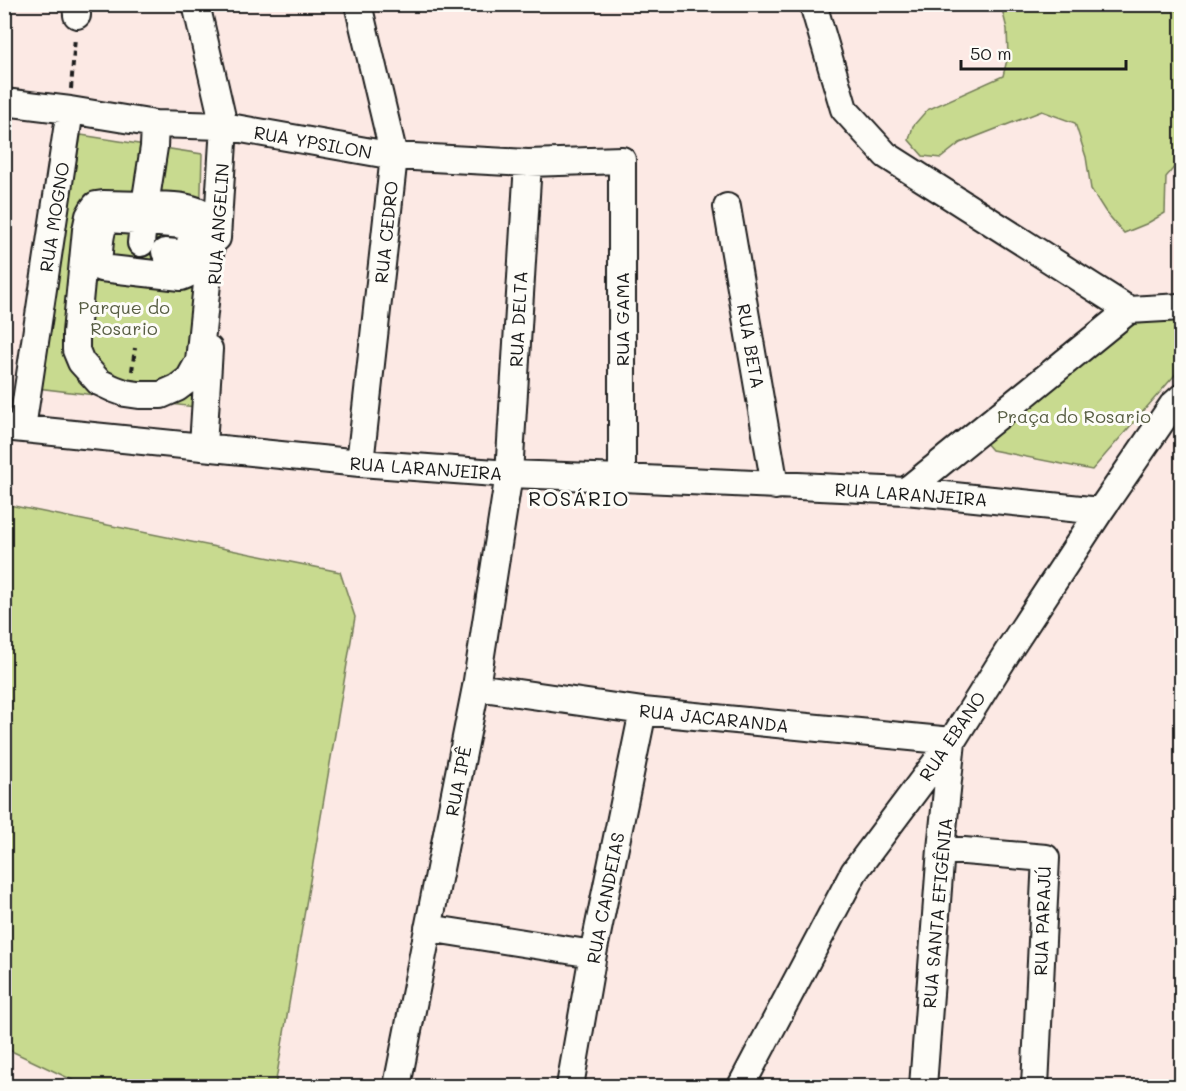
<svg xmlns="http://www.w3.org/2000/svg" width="1186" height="1091" font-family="Mali,sans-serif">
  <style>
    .green { fill: #c8da8f; stroke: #727b56; stroke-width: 1.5 }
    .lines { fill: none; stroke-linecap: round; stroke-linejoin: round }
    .street-casing { stroke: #1c1c1c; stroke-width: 30 }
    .path { stroke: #1c1c1c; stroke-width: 4; stroke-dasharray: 6 4.5; stroke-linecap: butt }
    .street { stroke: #fdfcf7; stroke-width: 26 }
    .labels { text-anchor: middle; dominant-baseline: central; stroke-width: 6; stroke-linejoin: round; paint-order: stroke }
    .street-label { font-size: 18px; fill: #1c1c1c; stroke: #fdfcf7 }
    .park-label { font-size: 18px; fill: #585e44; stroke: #fdfcf7 }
    .neighbourhood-label { font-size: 20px; letter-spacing: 1.5px; fill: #1c1c1c; stroke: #fdfcf7 }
  </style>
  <rect width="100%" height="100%" fill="#fce9e4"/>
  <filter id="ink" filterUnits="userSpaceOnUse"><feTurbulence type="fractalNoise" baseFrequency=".0167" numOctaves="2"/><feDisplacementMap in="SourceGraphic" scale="12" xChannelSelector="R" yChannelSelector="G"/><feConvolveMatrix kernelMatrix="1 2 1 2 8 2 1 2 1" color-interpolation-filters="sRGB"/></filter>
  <g filter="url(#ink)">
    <path class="green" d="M1001,5H1170L1181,14V159L1166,177L1165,213L1146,224L1124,233L1105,211L1091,189L1086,157L1075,123L1042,111L960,143L941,158L923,156L909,140L913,126L927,110L1003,76L1008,56L1007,29Z
      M81,135L202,154L195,407L37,388Z
      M1181,304V368L1092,470L992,450L979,435L1078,349Z
      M4,504L340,572L355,617L275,1086H85L5,1048Z"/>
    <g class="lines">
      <g class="street-casing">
        <path id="street" d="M76,4L77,15
          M196,4L224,126L217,238
          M358,4L394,156L360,463
          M813,4L844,109L886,155L1129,310
          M4,102L70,110L155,124L224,126L394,156L528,163L622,160V478
          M727,207L775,486
          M110,219L184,225L191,231L189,268L186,275L181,277L101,268L98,264C100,250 98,226 110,219Z
          M141,243L145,205C162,206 201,203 208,221C212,229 211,237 211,245L199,361L189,379L177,388L161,395H139L125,393L114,389L99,382L81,362L76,350V333L86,230L89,216L93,209L96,205L103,204L145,205L154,147L155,124
          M165,252L190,254
          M4,427L360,463L509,474L622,478L906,491L1100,511
          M22,428L70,110
          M203,446L209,349
          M906,491L1129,310L1182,307
          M476,687L643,711L952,741L941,849L923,1086
          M941,849L1046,858L1035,1086
          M428,928L593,954
          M397,1086L476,687L509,474L528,163
          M570,1086L593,954L643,711
          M741,1086L854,872L952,741L1007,653L1100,511L1172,406L1182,397"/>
      </g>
      <path class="path" d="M71,89L75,37
        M132,371L135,348"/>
      <use href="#street" class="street"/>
    </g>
  </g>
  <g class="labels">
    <g class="street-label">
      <text transform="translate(313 142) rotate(10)">RUA YPSILON</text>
      <text transform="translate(54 217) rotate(-81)">RUA MOGNO</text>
      <text transform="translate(218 224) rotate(-86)">RUA ANGELIN</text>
      <text transform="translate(386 232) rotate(-84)">RUA CEDRO</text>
      <text transform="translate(518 319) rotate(-87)">RUA DELTA</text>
      <text transform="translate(622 319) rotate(-90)">RUA GAMA</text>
      <text transform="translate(751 346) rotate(80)">RUA BETA</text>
      <text transform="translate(426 468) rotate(4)">RUA LARANJEIRA</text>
      <text transform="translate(911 494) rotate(4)">RUA LARANJEIRA</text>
      <text transform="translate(714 718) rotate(6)">RUA JACARANDA</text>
      <text transform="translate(952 736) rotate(-56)">RUA EBANO</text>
      <text transform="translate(458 781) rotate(-79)">RUA IPÊ</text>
      <text transform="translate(605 898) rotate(-79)">RUA CANDEIAS</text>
      <text transform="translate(937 913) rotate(-85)">RUA SANTA EFIGÊNIA</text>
      <text transform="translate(1042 921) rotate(-88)">RUA PARAJÚ</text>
    </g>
    <g class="park-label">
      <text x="124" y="307">Parque do<tspan x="124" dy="21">Rosario</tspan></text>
      <text x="1074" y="416">Praça do Rosario</text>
    </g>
    <g class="neighbourhood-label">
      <text x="579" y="498">ROSÁRIO</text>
    </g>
  </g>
  <rect width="1186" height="1091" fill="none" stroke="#fdfcf7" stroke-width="24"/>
  <rect x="12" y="12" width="1162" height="1067" fill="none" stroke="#1c1c1c" stroke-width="2" filter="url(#ink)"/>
  <path d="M961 60v9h165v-9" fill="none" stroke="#1c1c1c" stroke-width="3"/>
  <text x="970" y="60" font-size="18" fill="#1c1c1c" stroke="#fdfcf7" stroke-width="4.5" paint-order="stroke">50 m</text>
</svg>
